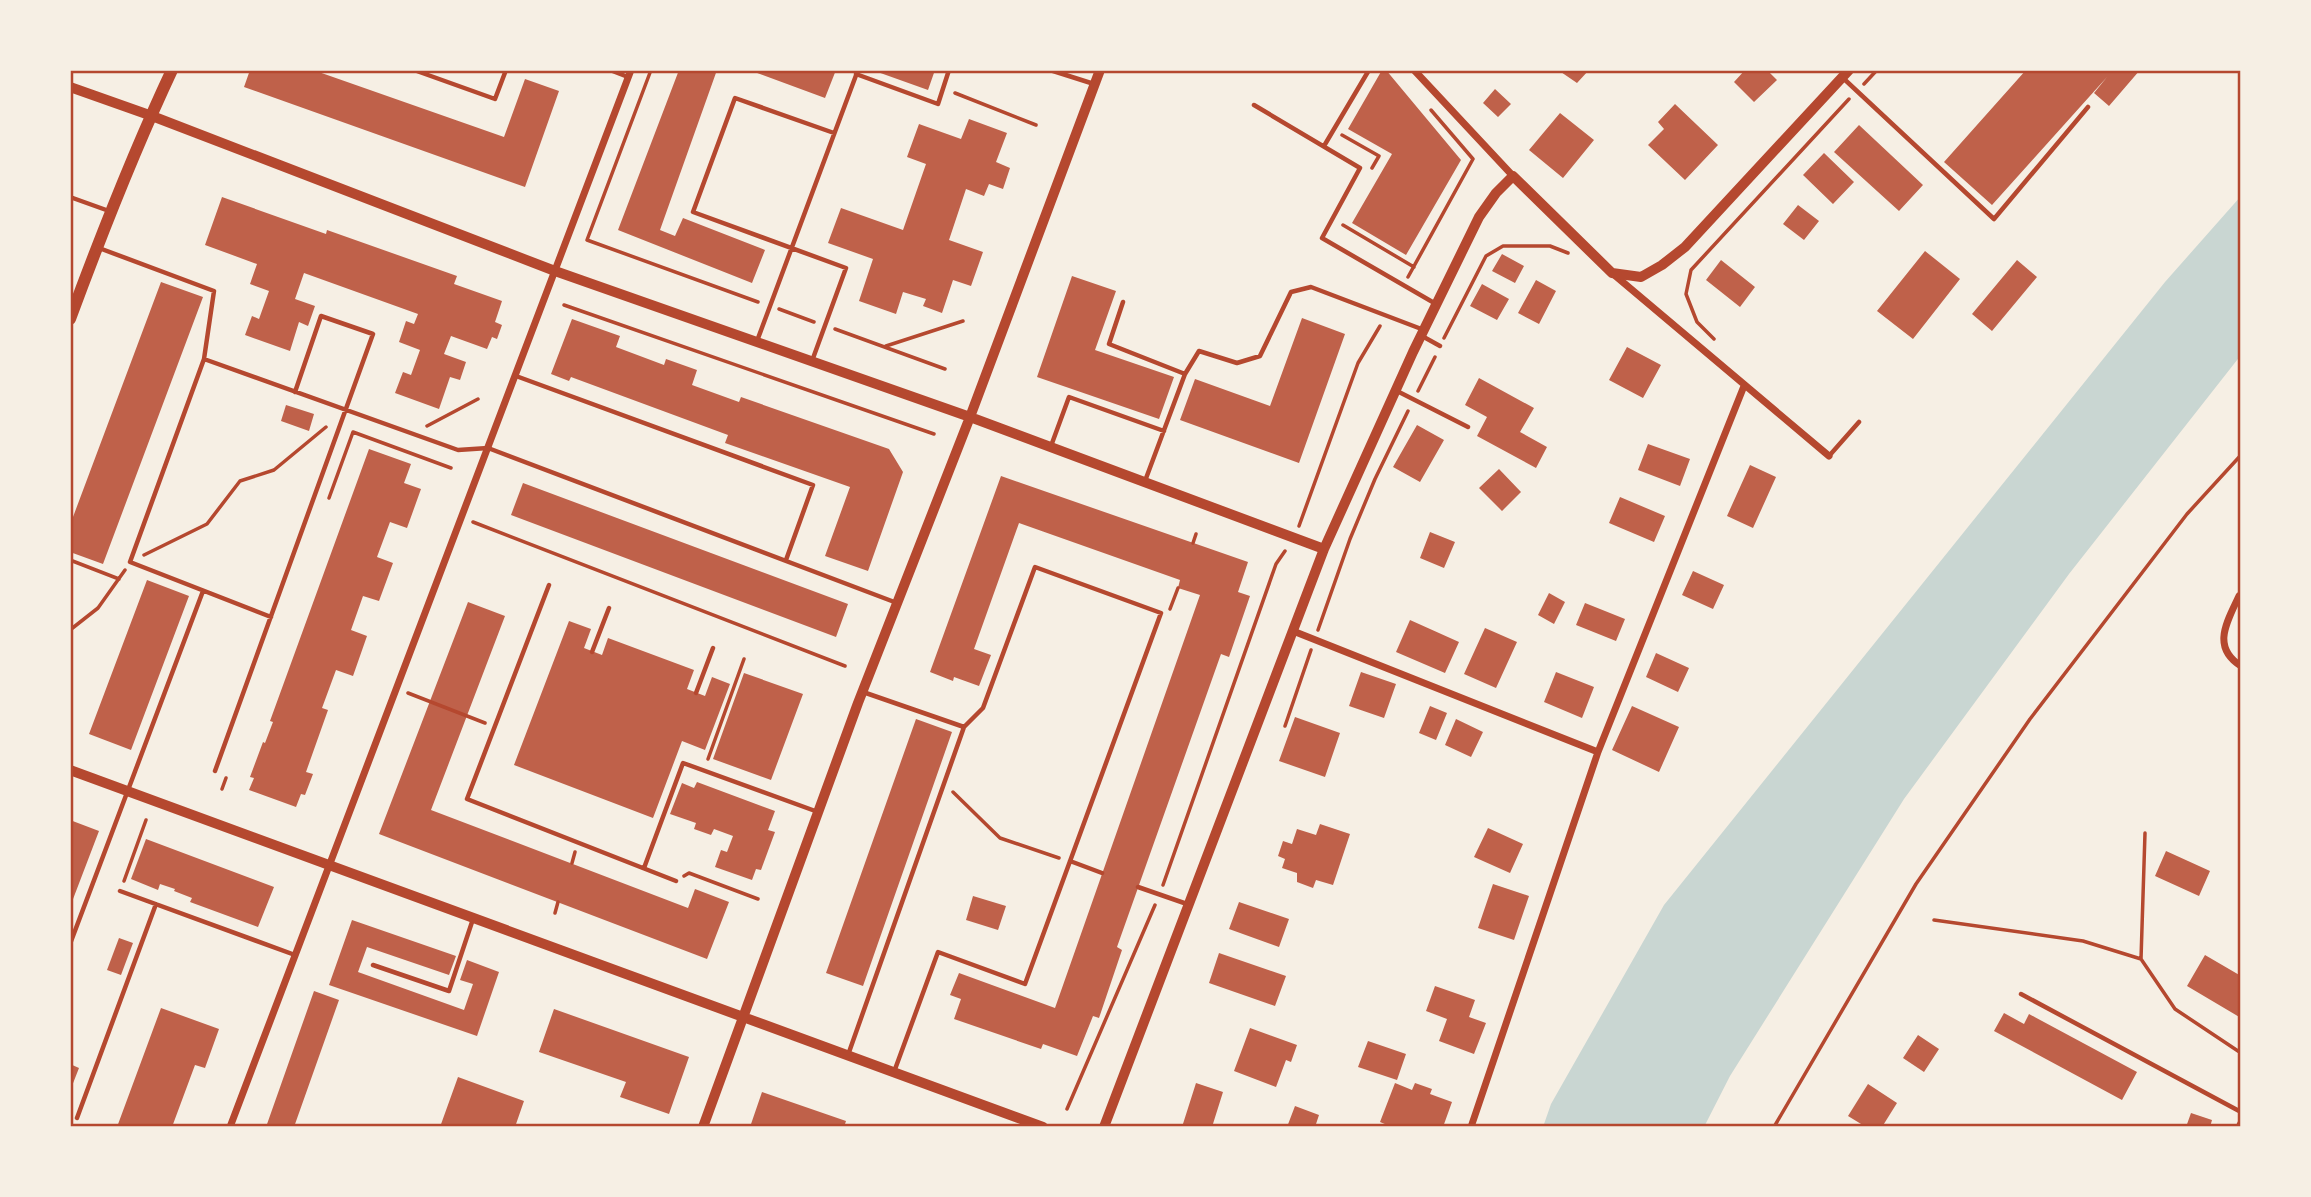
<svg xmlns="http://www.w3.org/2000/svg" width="2311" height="1197" font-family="Raleway,sans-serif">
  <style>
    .water { fill: #c9d6d2 }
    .building { fill: #bf614a }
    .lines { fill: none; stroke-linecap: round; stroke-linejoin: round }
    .path { stroke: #b5482f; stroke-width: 3.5 }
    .service { stroke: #b5482f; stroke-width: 4.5 }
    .minor { stroke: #b5482f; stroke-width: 7 }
    .tertiary { stroke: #b5482f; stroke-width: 10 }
    .secondary { stroke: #b5482f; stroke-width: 12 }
    .neatline { fill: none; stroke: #b5482f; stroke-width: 2.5 }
  </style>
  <rect width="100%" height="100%" fill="#f6efe4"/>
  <path class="water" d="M2241,196V355L2069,574L1904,799L1730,1076L1704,1127H1543L1551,1104L1664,905L2165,282Z"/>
  <path class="building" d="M250,70H313L504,137L525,79L559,91L525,187L244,87Z
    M679,70H717L660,230L675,236L683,218L765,250L752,283L618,230Z
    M749,70H836L825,98Z
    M872,70H935L928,90Z
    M1382,70H1386L1461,160L1406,255L1352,223L1392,154L1348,129Z
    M1558,70H1589L1577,83Z
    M1745,70H1767L1777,80L1754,102L1734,82Z
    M2026,70H2140L2109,106L2094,93L2107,77L1992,205L1944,162Z
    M1495,89L1511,104L1498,117L1483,103Z
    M1675,104L1718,145L1685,180L1648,145L1664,129L1658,122Z
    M1560,113L1594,140L1563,178L1529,150Z
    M969,119L1007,133L996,162L1010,168L1003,189L989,184L984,196L966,189L949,240L983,252L971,286L953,280L942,313L923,306L926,299L903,292L896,314L859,301L873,259L828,243L841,208L903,230L926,164L907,157L919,124L961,139Z
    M1859,125L1923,185L1899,211L1834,152Z
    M1824,153L1854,182L1833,204L1803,175Z
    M222,197L326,234L327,230L457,276L454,284L502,301L495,322L502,325L497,339L492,337L487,349L451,336L444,354L466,362L460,380L450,377L439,409L395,393L403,372L411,375L420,350L399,342L406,321L414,324L418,314L304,273L295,299L315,306L308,326L299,322L290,351L245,335L252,316L259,319L269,291L250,284L257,264L205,245Z
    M1798,205L1819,221L1804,240L1783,224Z
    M1925,251L1960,279L1913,339L1877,311Z
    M1502,254L1524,266L1515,283L1492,271Z
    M1721,260L1755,287L1740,307L1706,280Z
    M2017,260L2037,277L1992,331L1972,314Z
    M1072,276L1116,291L1095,350L1174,377L1159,419L1037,377Z
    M1536,280L1556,291L1539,324L1518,313Z
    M161,282L203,297L103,564L70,552V525Z
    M1482,284L1509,299L1497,320L1470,306Z
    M1302,318L1345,334L1299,463L1180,420L1195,379L1270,406Z
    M572,319L620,336L616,347L664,365L666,359L697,370L692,385L739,402L741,397L889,449L903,472L868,571L825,556L850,487L725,443L728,435L571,377L569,381L551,374Z
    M1627,347L1661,365L1643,398L1609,380Z
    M1479,378L1534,408L1520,432L1547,447L1536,468L1477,436L1487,417L1465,405Z
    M286,405L314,414L309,431L281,421Z
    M1417,425L1444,440L1420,482L1393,467Z
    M1648,444L1690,459L1680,486L1638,470Z
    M369,449L411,464L404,483L421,489L407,528L390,522L377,557L393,563L379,601L363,596L351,630L367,636L353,676L336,670L322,708L328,710L306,772L313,774L305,795L301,794L296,807L249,790L254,778L250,777L263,742L265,743L273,722L270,721Z
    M1750,465L1776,477L1753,528L1727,516Z
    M1499,469L1521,492L1502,511L1479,488Z
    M1001,476L1248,562L1238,592L1250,596L1229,657L1221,654L1117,947L1122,950L1099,1018L1093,1016L1077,1056L1043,1044L1041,1049L954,1019L961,999L950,995L959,973L1055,1008L1200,595L1178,588L1180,580L1019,523L974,649L991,655L979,686L954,677L953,681L930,672Z
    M523,483L848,604L836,637L511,515Z
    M1620,497L1665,516L1654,542L1609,523Z
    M1430,532L1455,542L1444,568L1420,558Z
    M1693,571L1724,585L1713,609L1682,595Z
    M147,580L189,596L131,750L89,734Z
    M1549,593L1565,602L1554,624L1538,615Z
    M468,602L505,616L431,810L688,908L695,889L729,902L707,959L379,834Z
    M1585,603L1625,619L1616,641L1576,625Z
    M1410,620L1459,642L1445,673L1396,652Z
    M569,621L591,629L584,648L602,655L608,638L694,670L687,689L705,696L712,677L730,684L705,750L682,741L653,818L514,765Z
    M1485,628L1517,642L1496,688L1464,674Z
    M1656,653L1689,668L1678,692L1646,677Z
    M1361,672L1396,684L1384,718L1349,706Z
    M1556,672L1594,687L1582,718L1544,702Z
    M744,673L803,694L771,780L713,759Z
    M1430,706L1447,713L1436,740L1419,733Z
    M1632,706L1679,727L1659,772L1612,750Z
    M1295,717L1340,733L1325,777L1279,761Z
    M916,719L952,732L863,986L826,973Z
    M1456,719L1483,732L1471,757L1445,745Z
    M697,782L775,811L768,830L775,832L761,870L756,869L752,880L715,867L721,850L727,852L733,836L714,829L711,835L694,829L696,823L670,814L682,783L694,788Z
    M70,820L99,831L70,907Z
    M1320,824L1350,834L1333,885L1316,880L1313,888L1297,882V873L1282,868L1285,859L1278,856L1283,841L1292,844L1297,829L1316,835Z
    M1488,828L1523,844L1510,873L1474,857Z
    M146,839L274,887L258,927L190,902L192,898L174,891L175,889L160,884L158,890L131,879Z
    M2166,851L2210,871L2199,896L2155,876Z
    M1493,884L1529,896L1514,940L1478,928Z
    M973,896L1006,906L998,930L966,920Z
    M1239,902L1289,919L1279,947L1229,929Z
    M352,920L456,956L449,975L367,947L358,972L464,1010L473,984L460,980L467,960L499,972L477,1036L329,985Z
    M119,938L133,943L121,975L107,970Z
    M1219,953L1286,976L1275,1006L1209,983Z
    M2205,955L2241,976V1018L2187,986Z
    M1435,986L1475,1000L1469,1017L1486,1023L1474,1054L1439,1041L1447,1019L1426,1011Z
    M314,991L339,1000L294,1127H266Z
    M161,1008L219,1029L205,1068L195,1065L172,1127H117Z
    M554,1009L689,1057L669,1114L620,1097L626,1082L539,1052Z
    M2004,1013L2024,1024L2029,1014L2137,1072L2122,1100L1994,1031Z
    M1250,1028L1297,1045L1291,1062L1286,1060L1276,1087L1234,1071Z
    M1918,1035L1939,1049L1924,1072L1903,1058Z
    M1368,1041L1406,1054L1397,1080L1358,1067Z
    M70,1064L79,1068L70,1091Z
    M458,1077L524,1101L515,1127H440Z
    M1196,1083L1223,1092L1212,1127H1182Z
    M1395,1083L1412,1090L1415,1083L1432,1089L1430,1094L1452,1102L1443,1127H1392L1380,1122Z
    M1868,1084L1897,1103L1882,1127H1866L1848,1116Z
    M762,1092L846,1121L844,1127H750Z
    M1295,1106L1319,1115L1315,1127H1287Z
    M2191,1113L2212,1120L2210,1127H2186Z"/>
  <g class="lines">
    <path class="path" d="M651,70L587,240L758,302
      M1864,84L1877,70
      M955,93L1036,125
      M1342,135L1379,156L1372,168
      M1343,225L1414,267
      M1408,277L1473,159L1431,110
      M564,305L934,434
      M779,309L814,322
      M835,329L945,369
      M1444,338L1486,256L1503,246H1550L1568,253
      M1714,339L1697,322L1686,294L1691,270L1849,99
      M886,346L963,321
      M1418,391L1435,357
      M427,426L478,399
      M329,498L353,432L451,468
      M473,522L845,666
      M1299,526L1358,363L1380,326
      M1193,543L1196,534
      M144,555L207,524L240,481L274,470L326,427
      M70,560L119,579
      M1170,609L1178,588
      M70,630L98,608L125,570
      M1318,630L1350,539L1375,479L1408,411
      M408,693L485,723
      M1285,726L1311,650
      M708,759L744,659
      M222,789L226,778
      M953,792L1000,838L1059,858
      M572,863L575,852
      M684,876L689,873L758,899
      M124,881L146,820
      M1163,885L1276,564L1285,551
      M555,913L558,902
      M1934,920L2083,941L2141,959L2175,1009L2241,1053
      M2141,959L2145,833
      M1067,1109L1155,905
      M1774,1127L1916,884L2030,719L2187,514L2241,455"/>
    <path class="service" d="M414,70L495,99L506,70
      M610,70L628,77
      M1050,70L1094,84
      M856,74L938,104L949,70
      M1843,78L1994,219L2088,107
      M1254,105L1360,168L1322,238L1436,304
      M1324,146L1369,70
      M70,197L109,211
      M99,248L214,291L204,359
      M1123,302L1109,344L1185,374L1145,481
      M1422,336L1440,346
      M757,341L858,70
      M812,361L846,268L693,212L735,98L834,133
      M1185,374L1199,351L1237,363L1260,356L1291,292L1311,287L1424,330
      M516,376L813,485L786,560
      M1397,391L1468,427
      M1051,446L1069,397L1164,431
      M1829,456L1859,422
      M549,585L467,799L676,881
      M271,617L130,562L204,359L458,450L488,448L897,603
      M592,652L609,608
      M863,692L964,727L983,708L1035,567L1161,613L1025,984L938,952L894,1072
      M696,693L713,648
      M215,771L373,334L321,316L295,392
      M1070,861L1102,873
      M644,868L683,763L818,812
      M1138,887L1187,904
      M120,891L295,955
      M70,944L203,591
      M373,965L449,991L473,919
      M2021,994L2241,1112
      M848,1055L964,727
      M77,1118L156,904
      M869,1127H871"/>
    <path class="minor" d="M1414,70L1513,176
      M1612,273L1829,456
      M2239,596C2227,622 2211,647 2241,666
      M1293,631L1598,752
      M230,1127L631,70
      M1471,1127L1598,752L1744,386
      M2239,1127L2241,1123"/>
    <path class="tertiary" d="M70,87L152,116L555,271L970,417L1324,549
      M70,770L1043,1127
      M703,1127L858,703L970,417L1100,70
      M1104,1127L1324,549L1413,352L1479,217L1496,193L1513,176L1612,273L1641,277L1662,265L1685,247L1849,70"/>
    <path class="secondary" d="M70,319C101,235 134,151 172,70"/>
  </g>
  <rect width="2311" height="1197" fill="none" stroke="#f6efe4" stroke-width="144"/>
  <rect x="72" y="72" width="2167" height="1053" class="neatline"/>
</svg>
